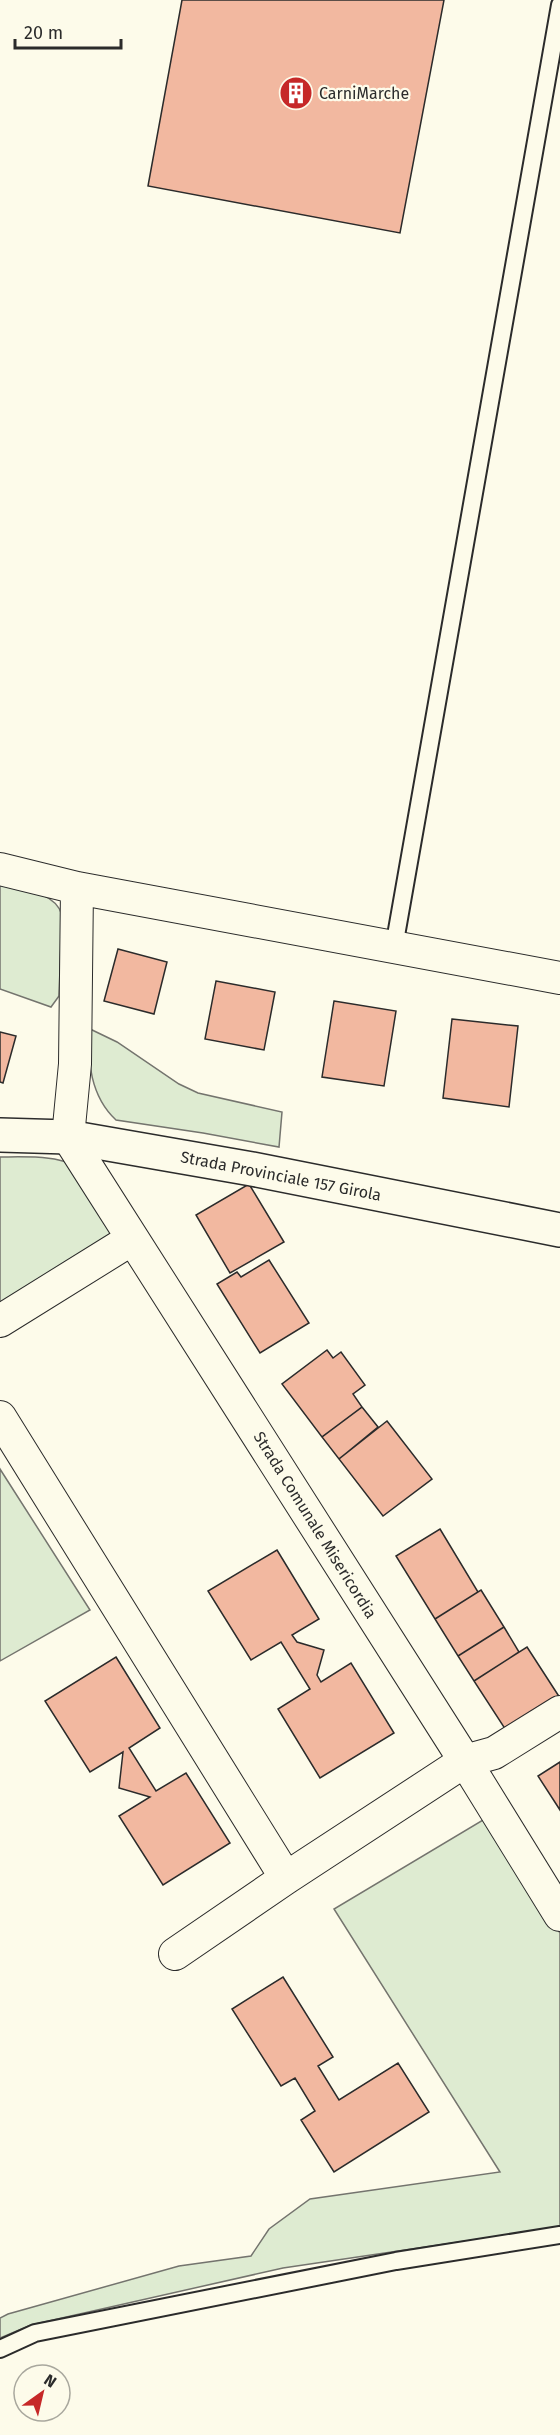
<svg xmlns="http://www.w3.org/2000/svg" width="560" height="2435" font-family="'Fira Sans',sans-serif">
  <style>
    .green { fill: #deebd1; stroke: #74746e; stroke-width: 1.5 }
    .building { fill: #f2b8a0; stroke: #2b2b2b; stroke-width: 1.5 }
    .lines { fill: none; stroke-linecap: round; stroke-linejoin: round }
    .service-casing { stroke: #2b2b2b; stroke-width: 20 }
    .minor-casing { stroke: #2b2b2b; stroke-width: 34 }
    .secondary-casing { stroke: #2b2b2b; stroke-width: 36 }
    .service { stroke: #fdfbea; stroke-width: 16 }
    .minor { stroke: #fdfbea; stroke-width: 32 }
    .secondary { stroke: #fdfbea; stroke-width: 33 }
    .labels { text-anchor: middle; dominant-baseline: central; stroke-width: 4.5; stroke-linejoin: round; paint-order: stroke }
    .poi-label { font-size: 16px; fill: #2b2b2b; stroke: #fdfbea; text-anchor: start }
    .street-label { font-size: 16px; fill: #2b2b2b; stroke: #fdfbea }
  </style>
  <rect width="100%" height="100%" fill="#fdfbea"/>
  <path class="green" d="M0,885C22,890 55,891 62,915L59,996L51,1007L0,989Z
    M88,1028L117,1042L179,1084L198,1093L282,1112L279,1147L203,1133L116,1120C90,1096 88,1061 88,1028Z
    M0,1157C21,1157 66,1154 82,1171C97,1187 109,1211 121,1230L0,1305Z
    M0,1469L90,1610L0,1661Z
    M488,1817L560,1933V2227L283,2268L31,2325L0,2338V2318L8,2314L179,2266L251,2256L269,2229L310,2199L500,2172L334,1909Z"/>
  <path class="building" d="M182,0H444L400,233L148,186Z
    M118,949L167,962L154,1014L104,1001Z
    M216,981L275,992L264,1050L205,1039Z
    M334,1001L396,1011L384,1086L322,1077Z
    M452,1019L518,1026L509,1107L443,1098Z
    M0,1032L16,1036L3,1083L0,1082Z
    M249,1184L284,1242L230,1273L196,1215Z
    M269,1260L309,1323L260,1353L217,1284L237,1272L241,1277Z
    M327,1350L333,1358L341,1352L365,1385L353,1394L362,1407L322,1437L282,1384Z
    M362,1407L378,1427L339,1459L322,1437Z
    M387,1421L432,1479L383,1516L339,1459Z
    M440,1529L478,1592L435,1619L396,1556Z
    M277,1550L319,1619L292,1635L297,1642L324,1650L317,1675L321,1682L351,1663L394,1733L320,1778L278,1709L310,1689L281,1642L251,1660L208,1591Z
    M481,1590L504,1627L458,1656L435,1619Z
    M504,1627L519,1652L474,1681L458,1656Z
    M527,1647L560,1698L511,1738L474,1681Z
    M116,1657L160,1728L129,1748L156,1791L186,1773L230,1843L163,1885L119,1816L150,1797L119,1788L123,1752L90,1772L45,1701Z
    M560,1762V1810L538,1776Z
    M283,1977L333,2057L318,2066L339,2100L398,2063L429,2112L334,2172L301,2120L315,2111L295,2078L281,2086L232,2009Z"/>
  <g class="lines">
    <g class="service-casing">
      <path id="service" d="M394,947L560,5
        M0,2349L35,2333L396,2261L560,2235"/>
    </g>
    <g class="minor-casing">
      <path id="minor" d="M0,869L77,888L560,978
        M77,888L75,1064L68,1137L465,1761L560,1915
        M0,1321L132,1239
        M0,1417L286,1878
        M175,1954L286,1878L465,1761L494,1753L560,1712"/>
    </g>
    <g class="secondary-casing">
      <path id="secondary" d="M0,1135L68,1137L252,1169L560,1230"/>
    </g>
    <use href="#service" class="service"/>
    <use href="#minor" class="minor"/>
    <use href="#secondary" class="secondary"/>
  </g>
  <defs>
    <g id="building-disc" transform="scale(1.725)"><circle r="9.5" fill="#c62828" stroke="#fdfbea"/><path d="M-4-6H4V6H1V3H-1V6H-4ZM-2.5-4.3h1.7v1.8h-1.7ZM.8-4.3h1.7v1.8H.8ZM-2.5-1h1.7V.8h-1.7ZM.8-1h1.7V.8H.8Z" fill="#fff"/></g>
  </defs>
  <g fill-rule="evenodd">
    <use href="#building-disc" x="296" y="93"/>
  </g>
  <g class="labels">
    <g class="poi-label">
      <text x="319" y="93">CarniMarche</text>
    </g>
    <g class="street-label">
      <text transform="translate(281 1176) rotate(11)">Strada Provinciale 157 Girola</text>
      <text transform="translate(315 1525) rotate(58)">Strada Comunale Misericordia</text>
    </g>
  </g>
  <g transform="translate(42 2393) rotate(34)"><circle r="28" fill="#fdfbea" stroke="#a9a89e" stroke-width="1.5"/>
  <path d="M0-4.5L10 22L0 15L-10 22Z" fill="#c62828"/>
  <text y="-9" font-size="16" font-weight="bold" text-anchor="middle" fill="#2b2b2b">N</text>
  </g>
  <path d="M15 39v9h106v-9" fill="none" stroke="#2b2b2b" stroke-width="3"/>
  <text x="24" y="39" font-size="18" fill="#2b2b2b" stroke="#fdfbea" stroke-width="4.5" paint-order="stroke">20 m</text>
</svg>
